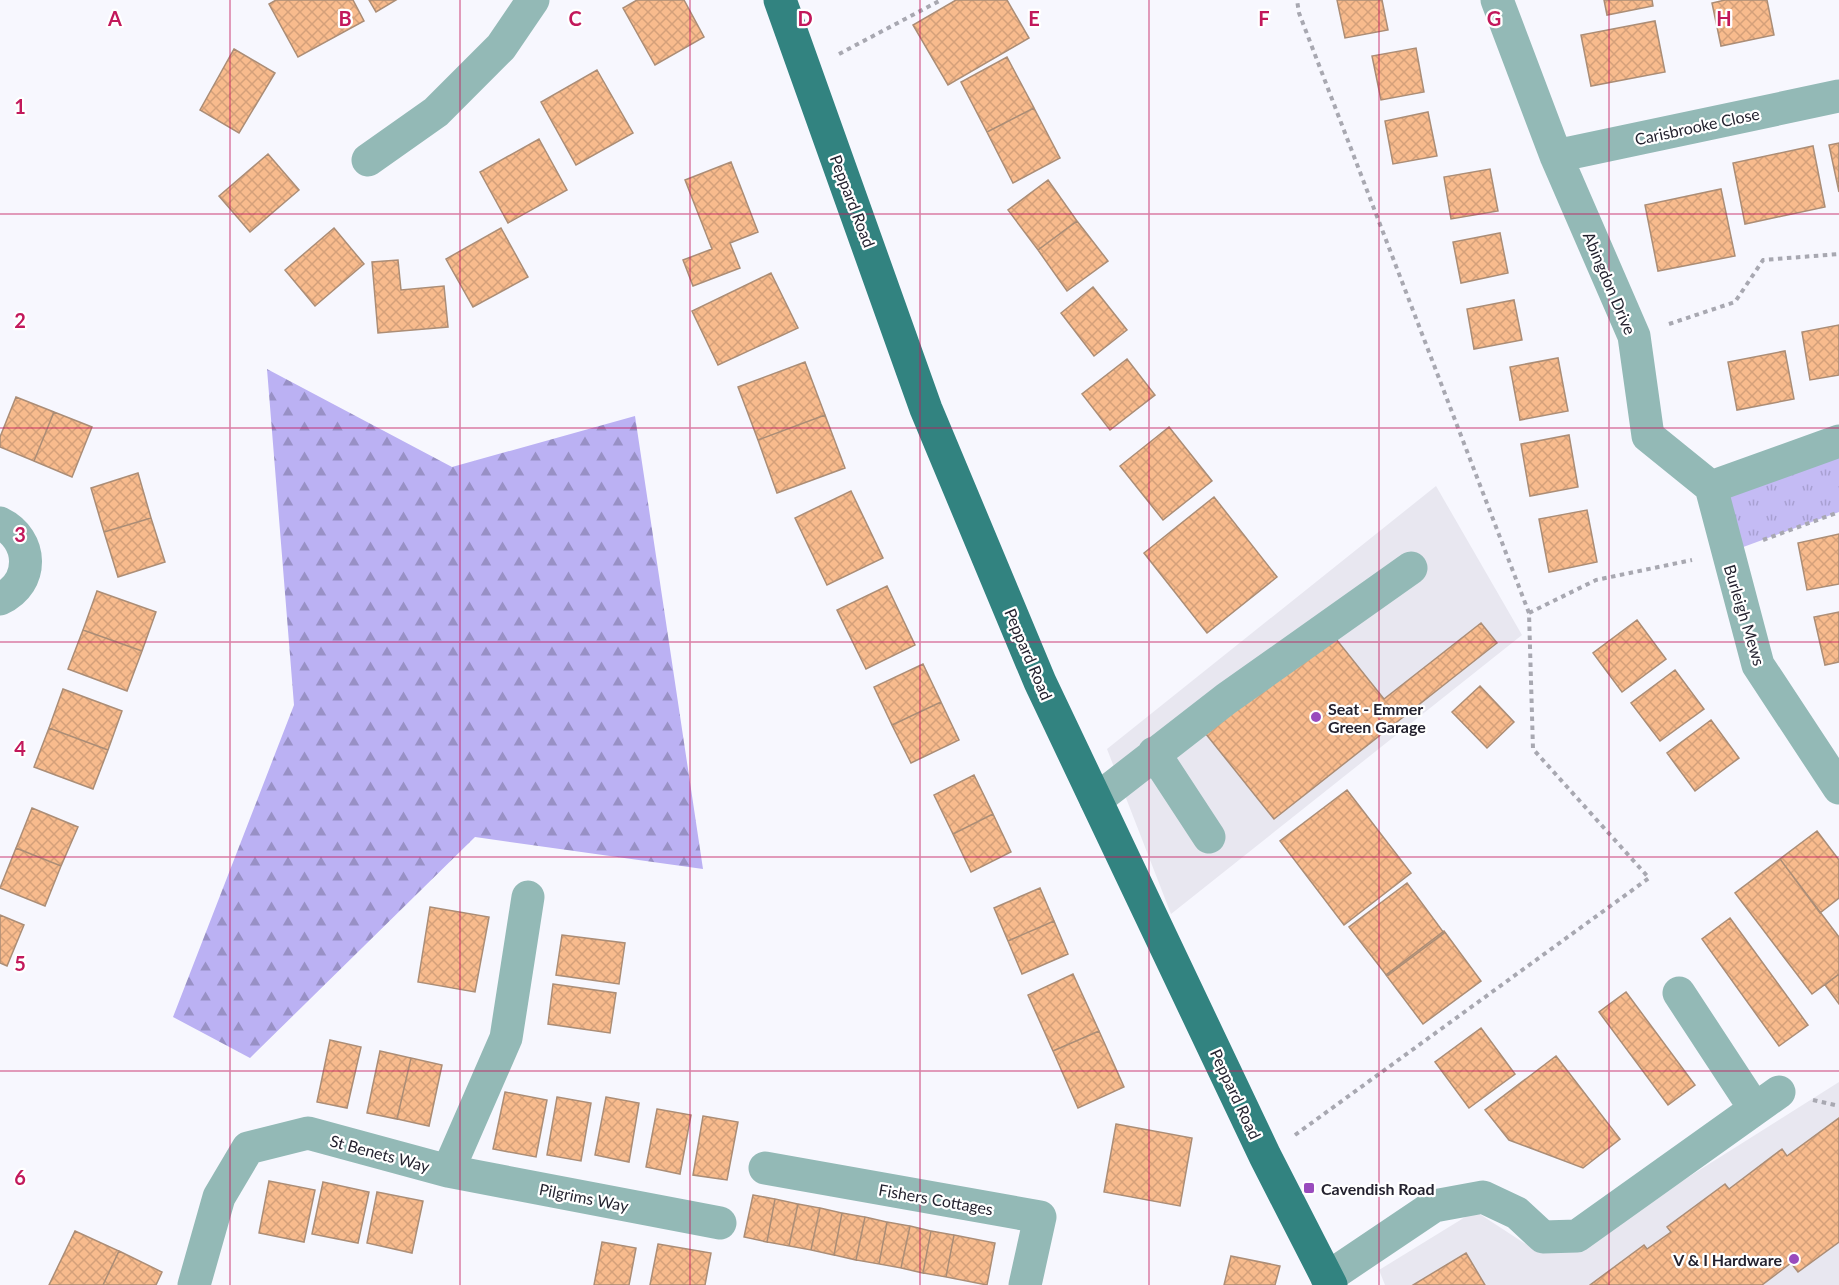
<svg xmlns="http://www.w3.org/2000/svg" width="1839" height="1285" font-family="Lato,sans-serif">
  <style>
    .built { fill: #e8e7f0 }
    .forest { fill: url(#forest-firs) }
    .park { fill: url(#park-tufts) }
    .building { fill: url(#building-cross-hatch); stroke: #ab8d76; stroke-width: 1.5 }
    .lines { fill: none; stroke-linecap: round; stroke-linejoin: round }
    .path { stroke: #a8a8b1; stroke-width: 4; stroke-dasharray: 4.5 4.5; stroke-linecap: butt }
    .minor { stroke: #93b9b6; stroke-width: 33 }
    .major { stroke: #328380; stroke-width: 33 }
    .grid { fill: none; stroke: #c2185b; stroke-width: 1.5; stroke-opacity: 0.55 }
    .poi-dot { fill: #994bbd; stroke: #fff; stroke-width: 2 }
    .labels { text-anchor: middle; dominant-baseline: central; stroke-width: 4.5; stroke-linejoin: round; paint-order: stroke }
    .street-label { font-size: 16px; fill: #24222f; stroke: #fff }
    .poi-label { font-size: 16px; font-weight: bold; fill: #24222f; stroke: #fff; text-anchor: start }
    .grid-label { font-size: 20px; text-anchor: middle; font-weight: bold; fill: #c2185b; stroke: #fff; stroke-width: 4.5; stroke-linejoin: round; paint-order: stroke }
  </style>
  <defs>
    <pattern id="forest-firs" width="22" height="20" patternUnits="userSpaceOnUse" patternTransform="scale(1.5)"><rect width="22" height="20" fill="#bbb1f3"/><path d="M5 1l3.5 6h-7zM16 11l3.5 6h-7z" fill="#9890c5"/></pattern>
    <pattern id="park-tufts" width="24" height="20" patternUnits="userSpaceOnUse" patternTransform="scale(1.5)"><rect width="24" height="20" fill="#c4bbf4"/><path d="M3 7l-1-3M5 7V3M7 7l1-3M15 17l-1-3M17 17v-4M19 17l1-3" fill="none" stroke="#a8a0d2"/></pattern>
    <pattern id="building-cross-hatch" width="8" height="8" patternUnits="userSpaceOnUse" patternTransform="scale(1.5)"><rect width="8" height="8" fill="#f8bb8d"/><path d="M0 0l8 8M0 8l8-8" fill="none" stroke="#d4a07a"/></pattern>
  </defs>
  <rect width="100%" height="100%" fill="#f7f7fe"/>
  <path class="built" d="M1436,486L1522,635L1171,914L1107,749Z
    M1839,1082V1285H1385L1379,1270L1475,1211L1535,1250L1579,1246Z"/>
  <path class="forest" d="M267,369L452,467L635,416L703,869L475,837L250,1058L173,1017L294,705Z"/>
  <path class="park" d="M1839,441V512L1727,553L1711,487Z"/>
  <path class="building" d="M276,0H353L364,21L298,57L269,4Z
    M369,0H396L376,12Z
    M637,0H684L704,37L655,65L623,8Z
    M956,0H1007L1029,38L948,85L913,25Z
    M1337,0H1382L1388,30L1345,38Z
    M1604,0H1652L1653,6L1607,15Z
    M1725,0H1767L1774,35L1721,46L1712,3Z
    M1655,21L1665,72L1591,86L1581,35Z
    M1416,48L1424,92L1381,100L1372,56Z
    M234,49L275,73L239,133L200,110Z
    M1007,57L1034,108L987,132L961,82Z
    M597,70L633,133L576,165L541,102Z
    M1034,108L1060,158L1013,183L987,132Z
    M1428,112L1437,156L1393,164L1385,121Z
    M539,139L567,190L508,223L480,172Z
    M1839,143V192L1829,145Z
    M1813,146L1825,207L1745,224L1733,163Z
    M268,154L299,190L250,232L219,196Z
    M731,162L758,232L730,243L740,268L693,286L683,260L712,249L685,180Z
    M1490,169L1498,211L1451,219L1444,177Z
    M1048,180L1077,221L1038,250L1008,210Z
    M1721,189L1735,256L1658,271L1645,205Z
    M1077,221L1108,261L1067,291L1038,250Z
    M334,228L364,264L315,306L285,270Z
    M501,228L528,277L473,307L446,259Z
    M1500,233L1508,273L1461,283L1453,242Z
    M398,260L401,290L444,286L448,327L378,333L372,262Z
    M771,273L798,328L718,365L692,311Z
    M1093,287L1127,330L1094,356L1061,313Z
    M1514,300L1522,340L1474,349L1467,309Z
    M1839,325V375L1810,380L1802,332Z
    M1785,351L1794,399L1737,410L1728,362Z
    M1558,358L1568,411L1520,420L1510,367Z
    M1127,359L1155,395L1110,430L1082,394Z
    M805,362L825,415L758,440L738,387Z
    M16,397L54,412L34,461L0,447V437Z
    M54,412L92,427L72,477L34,461Z
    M825,415L845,468L777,493L758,440Z
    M1169,427L1212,481L1163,520L1120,466Z
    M1569,435L1578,487L1530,496L1521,444Z
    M138,473L151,518L104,532L91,488Z
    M851,491L883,558L827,585L795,518Z
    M1214,497L1277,577L1207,633L1144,553Z
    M1587,510L1597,562L1549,572L1539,519Z
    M151,518L165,562L118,577L104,532Z
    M1839,534V584L1807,590L1798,543Z
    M887,586L915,645L866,669L837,610Z
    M97,591L156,612L142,651L83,630Z
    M1839,612V662L1825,665L1814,617Z
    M1637,620L1666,659L1622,692L1593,653Z
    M1481,623L1497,643L1274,819L1206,734L1332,634L1384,699Z
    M83,630L142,651L127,691L68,669Z
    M923,664L941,702L892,725L874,687Z
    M1675,670L1704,709L1660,741L1631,703Z
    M1480,686L1514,722L1487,748L1452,712Z
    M63,689L122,711L108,750L49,728Z
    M941,702L959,740L911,763L892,725Z
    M1711,720L1739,758L1695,791L1667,753Z
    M49,728L108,750L93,789L34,767Z
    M974,775L993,814L953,834L934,795Z
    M1347,790L1411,873L1344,925L1280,841Z
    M32,808L78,827L61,866L16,848Z
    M993,814L1011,852L971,872L953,834Z
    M1817,831L1839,860V898L1820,913L1780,859Z
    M16,848L61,866L45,906L0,888Z
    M1780,859L1839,937V974L1812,994L1735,893Z
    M1407,883L1444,933L1387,976L1349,927Z
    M1040,888L1054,921L1008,941L994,908Z
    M430,907L489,917L475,992L418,982Z
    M0,915L24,925L7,966L0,963Z
    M1730,918L1808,1025L1779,1046L1702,939Z
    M1054,921L1068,954L1022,974L1008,941Z
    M1444,931L1481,981L1423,1024L1386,975Z
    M562,935L625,943L619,984L556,975Z
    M1073,974L1099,1031L1053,1051L1028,995Z
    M1839,974V1004L1825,985Z
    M553,984L616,993L610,1033L548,1024Z
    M1626,992L1695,1085L1668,1105L1599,1012Z
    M1481,1028L1515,1074L1469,1108L1435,1062Z
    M1099,1031L1124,1087L1078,1108L1053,1051Z
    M330,1040L361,1047L347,1108L317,1102Z
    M380,1051L411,1058L397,1119L367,1113Z
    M1556,1056L1620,1139L1583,1168L1509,1140L1485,1110Z
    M411,1058L442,1065L429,1126L397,1119Z
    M505,1092L547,1100L536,1157L493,1149Z
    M557,1097L591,1103L581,1161L547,1155Z
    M606,1097L639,1103L629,1162L595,1155Z
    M657,1109L691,1115L680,1174L646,1167Z
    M703,1116L738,1122L727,1180L693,1175Z
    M1839,1118V1242L1798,1272L1791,1263L1762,1285H1590L1644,1245L1647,1249L1671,1232L1667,1227L1725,1184L1729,1189L1782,1149L1787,1156Z
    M1116,1124L1192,1138L1180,1206L1104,1192Z
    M269,1181L315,1190L304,1242L259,1233Z
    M323,1182L369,1192L358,1243L312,1234Z
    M377,1192L423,1201L412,1253L367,1243Z
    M753,1195L775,1199L767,1242L744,1237Z
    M775,1199L798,1204L789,1246L767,1242Z
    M798,1204L820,1208L811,1250L789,1246Z
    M820,1208L842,1213L834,1255L811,1250Z
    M842,1213L865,1217L856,1260L834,1255Z
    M865,1217L887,1222L879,1264L856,1260Z
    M887,1222L910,1226L901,1268L879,1264Z
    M910,1226L931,1231L923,1273L901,1268Z
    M75,1231L119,1251L103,1285H49Z
    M931,1231L954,1235L946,1277L923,1273Z
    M954,1235L995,1243L987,1285L946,1277Z
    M602,1242L636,1248L629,1285H594Z
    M658,1244L711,1253L705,1285H650Z
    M119,1251L162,1272L156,1285H103Z
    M1466,1253L1485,1285H1413Z
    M1231,1256L1280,1266L1275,1285H1224Z"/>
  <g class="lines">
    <path class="path" d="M839,54L941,0
      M1669,324L1735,302L1763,260L1839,254
      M1763,540L1839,512
      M1529,613L1596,580L1692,560
      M1813,1100L1839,1106
      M1295,1135L1649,878L1533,749L1529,613L1299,13L1297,0"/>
    <path class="minor" d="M1497,0L1556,156L1634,336L1648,436L1711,487L1839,441
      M1556,156L1839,96
      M368,160L436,112L501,47L533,0
      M1711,487L1758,665L1839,788
      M0,523C33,539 35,583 0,599
      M1154,753L1209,837
      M1096,800L1226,699L1411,568
      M1679,993L1755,1109
      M765,1168L1040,1217L1025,1285
      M448,1171L720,1223
      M1327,1278L1434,1206L1483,1197L1517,1213L1543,1237L1577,1236L1779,1092
      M194,1285L219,1197L248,1148L308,1133L448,1171L506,1038L528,897"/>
    <path class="major" d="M780,0L926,409L1040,682L1265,1156L1331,1285"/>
  </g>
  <path class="grid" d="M230,0V1285M460,0V1285M690,0V1285M920,0V1285M1149,0V1285M1379,0V1285M1609,0V1285M0,214H1839M0,428H1839M0,642H1839M0,857H1839M0,1071H1839"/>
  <g class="poi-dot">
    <circle cx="1316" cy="717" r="6"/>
    <rect x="1303" y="1182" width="12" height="12" rx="3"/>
    <circle cx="1794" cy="1259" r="6"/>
  </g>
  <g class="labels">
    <g class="street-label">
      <text transform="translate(1697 126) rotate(-12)">Carisbrooke Close</text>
      <text transform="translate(853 201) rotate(69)">Peppard Road</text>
      <text transform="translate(1610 283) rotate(67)">Abingdon Drive</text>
      <text transform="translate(1745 615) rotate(73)">Burleigh Mews</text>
      <text transform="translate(1029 654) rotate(67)">Peppard Road</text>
      <text transform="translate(1236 1094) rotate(65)">Peppard Road</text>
      <text transform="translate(380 1153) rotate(15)">St Benets Way</text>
      <text transform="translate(584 1197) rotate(11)">Pilgrims Way</text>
      <text transform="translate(936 1199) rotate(10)">Fishers Cottages</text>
    </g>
    <g class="poi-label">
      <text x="1328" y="708">Seat - Emmer<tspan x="1328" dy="18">Green Garage</tspan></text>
      <text x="1321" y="1188">Cavendish Road</text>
      <text x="1782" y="1259" text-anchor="end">V &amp; I Hardware</text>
    </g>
  </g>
  <g class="grid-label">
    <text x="115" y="26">A</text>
    <text x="345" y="26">B</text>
    <text x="575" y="26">C</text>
    <text x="805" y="26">D</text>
    <text x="1034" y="26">E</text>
    <text x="1264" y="26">F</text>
    <text x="1494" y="26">G</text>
    <text x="1724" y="26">H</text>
    <text x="20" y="114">1</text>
    <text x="20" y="328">2</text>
    <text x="20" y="542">3</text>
    <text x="20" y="756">4</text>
    <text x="20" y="971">5</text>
    <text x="20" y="1185">6</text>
  </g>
</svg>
